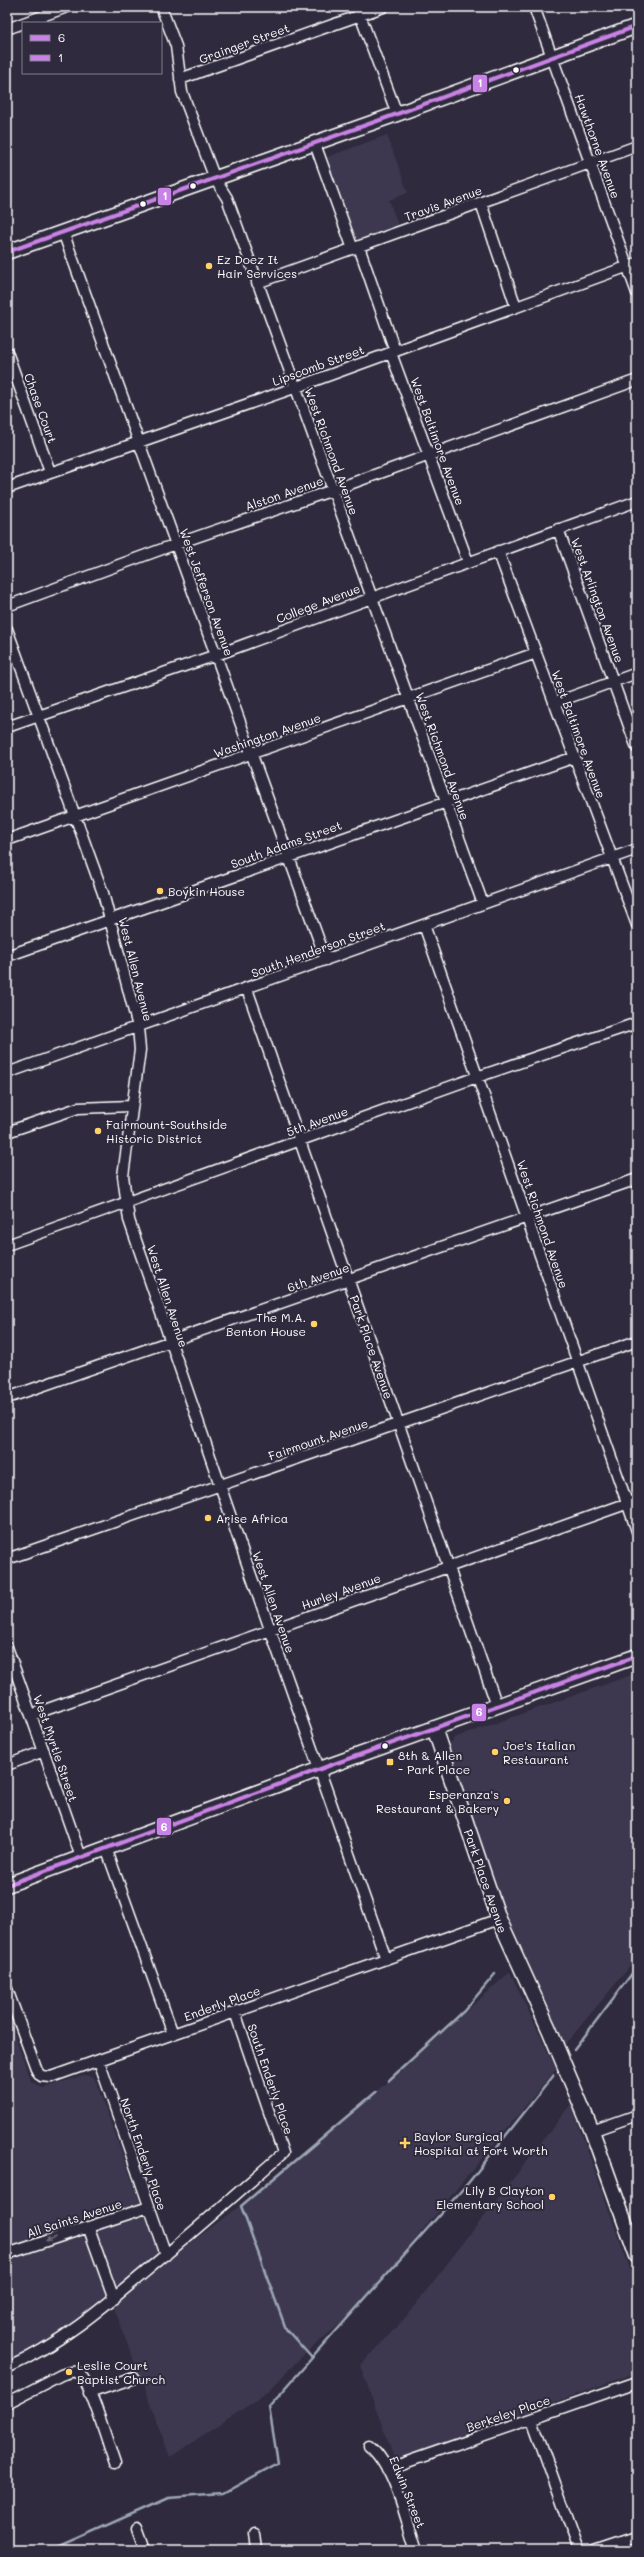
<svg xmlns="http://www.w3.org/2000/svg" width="644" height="2557" font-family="Mali,sans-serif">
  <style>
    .built { fill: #3c394f }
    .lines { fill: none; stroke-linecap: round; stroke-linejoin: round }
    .stream { stroke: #9da6b5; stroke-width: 2.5 }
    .street-casing { stroke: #fff; stroke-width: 13 }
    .secondary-casing { stroke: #fff; stroke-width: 17 }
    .street { stroke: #2f2a3d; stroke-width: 10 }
    .secondary { stroke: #2f2a3d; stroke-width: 14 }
    .bus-1-casing { stroke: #2f2a3d; stroke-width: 7 }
    .bus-2-casing { stroke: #2f2a3d; stroke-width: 7 }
    .bus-1 { stroke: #c982e5; stroke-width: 4 }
    .bus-2 { stroke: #c982e5; stroke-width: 4 }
    .oneway { fill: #6d6a77 }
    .bus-dot { fill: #fff; stroke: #2f2a3d; stroke-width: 1.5 }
    .poi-dot { fill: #ffd166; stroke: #2f2a3d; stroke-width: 1.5 }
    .labels { text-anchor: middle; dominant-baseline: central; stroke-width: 4; stroke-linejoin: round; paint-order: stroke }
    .street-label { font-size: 12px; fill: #fff; stroke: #2f2a3d }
    .poi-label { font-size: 12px; fill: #fff; stroke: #2f2a3d; text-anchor: start }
    .line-badge { stroke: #2f2a3d; stroke-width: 1.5 }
    .badge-label { font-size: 11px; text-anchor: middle; font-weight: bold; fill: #fff }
  </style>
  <rect width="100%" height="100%" fill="#2f2a3d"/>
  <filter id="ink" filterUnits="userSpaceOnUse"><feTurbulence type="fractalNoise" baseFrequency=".025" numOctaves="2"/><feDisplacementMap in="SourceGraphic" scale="8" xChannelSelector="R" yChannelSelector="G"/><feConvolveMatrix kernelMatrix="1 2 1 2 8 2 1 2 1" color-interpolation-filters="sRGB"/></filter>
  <g filter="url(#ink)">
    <path class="built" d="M387,135L408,193L389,200L398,225L356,240L327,157Z
      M637,1673V1958L563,2047L516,1938L500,1908L448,1748L454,1738Z
      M510,1972L556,2069L359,2307L297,2361L267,2393L170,2457L110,2297L44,2344L7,2364V2014L31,2081L43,2088L85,2075L94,2077L159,2254L168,2260L237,2208L392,2078Z
      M571,2104L637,2289V2372L395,2461L360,2365L405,2318Z"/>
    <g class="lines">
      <path class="stream" d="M574,2050L637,1967
        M388,2081L464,2011L495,1974
        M312,2358L469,2182L554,2075
        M51,2550L168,2498L222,2494L278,2463L269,2407L312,2358L286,2329L241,2206L376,2092"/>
      <g class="street-casing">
        <path id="street" d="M161,7L176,46L182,92L215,179L227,198L483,904
          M357,7L397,114
          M534,7L637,293
          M7,29L67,7
          M180,79L383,7
          M315,144L353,249
          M481,203L516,307
          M63,232L326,960
          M359,247L395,351
          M257,283L637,146
          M7,352L50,472
          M391,353L468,562
          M7,488L294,388L637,263
          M558,529L637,748
          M498,551L637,925
          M7,606L176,544L333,490L637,380
          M7,629L103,893L138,1027L140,1050L123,1176L129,1220L245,1558L386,1959
          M554,703L637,673
          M7,727L216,655L637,501
          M7,840L536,653
          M424,925L637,1531
          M7,956L575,757
          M247,989L497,1706
          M7,1073L637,849
          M7,1132L78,1108L131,1106
          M7,1245L477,1077L637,1023
          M7,1398L637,1179
          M7,1559L637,1341
          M7,1647L81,1857
          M31,1715L637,1500
          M7,1765L44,1751
          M106,1848L173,2034
          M7,1989L37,2071L41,2076L51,2077L499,1919
          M99,2061L166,2255
          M592,2131L637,2115
          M89,2229L114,2299
          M7,2254L149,2207
          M7,2368C61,2344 106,2305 151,2267C196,2230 239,2192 283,2153L235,2012
          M89,2393L134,2378
          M7,2403L61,2375C67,2373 75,2369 81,2375C91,2386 109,2447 115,2464
          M532,2419L579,2550
          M370,2446C394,2466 406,2520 416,2550
          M387,2469L637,2382
          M137,2528L145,2550
          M254,2533L256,2550
          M595,2550L637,2536"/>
      </g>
      <g class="secondary-casing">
        <path id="secondary" d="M7,252L397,114L637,26
          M434,1728L499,1919L549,2029L592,2131L637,2256
          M7,1885L331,1765L637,1656"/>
      </g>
      <use href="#street" class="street"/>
      <use href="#secondary" class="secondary"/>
      <g class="bus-1-casing">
        <path id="bus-1" d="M7,1885L331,1765L637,1656"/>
      </g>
      <g class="bus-2-casing">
        <path id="bus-2" d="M7,252L397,114L637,26"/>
      </g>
      <use href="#bus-1" class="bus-1"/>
      <use href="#bus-2" class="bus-2"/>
    </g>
    <defs><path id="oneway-solid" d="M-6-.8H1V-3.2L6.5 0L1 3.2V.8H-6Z"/></defs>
    <use class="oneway" href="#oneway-solid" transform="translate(51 2239) rotate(161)"/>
  </g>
  <g class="bus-dot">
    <circle cx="516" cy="70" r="3.5"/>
    <circle cx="193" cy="186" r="3.5"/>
    <circle cx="143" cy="204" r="3.5"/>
    <circle cx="385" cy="1746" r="3.5"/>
  </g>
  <g class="poi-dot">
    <circle cx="209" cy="266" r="4"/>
    <circle cx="160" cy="891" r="4"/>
    <circle cx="98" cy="1131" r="4"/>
    <circle cx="314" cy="1324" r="4"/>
    <circle cx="208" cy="1518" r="4"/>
    <circle cx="495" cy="1752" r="4"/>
    <rect x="386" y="1758" width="8" height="8" rx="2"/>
    <circle cx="507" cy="1801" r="4"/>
    <path d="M403 2137h4v4h4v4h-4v4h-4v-4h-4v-4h4z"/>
    <circle cx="552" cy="2197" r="4"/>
    <circle cx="69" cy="2372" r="4"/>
  </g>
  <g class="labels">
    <g class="street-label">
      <text transform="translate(244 43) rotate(-20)">Grainger Street</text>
      <text transform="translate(598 146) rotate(70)">Hawthorne Avenue</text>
      <text transform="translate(443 203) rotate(-20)">Travis Avenue</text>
      <text transform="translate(318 365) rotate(-20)">Lipscomb Street</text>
      <text transform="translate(41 408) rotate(70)">Chase Court</text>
      <text transform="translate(438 441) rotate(70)">West Baltimore Avenue</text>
      <text transform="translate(332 451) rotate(70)">West Richmond Avenue</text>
      <text transform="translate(284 493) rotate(-19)">Alston Avenue</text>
      <text transform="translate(207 592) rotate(70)">West Jefferson Avenue</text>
      <text transform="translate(598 600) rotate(70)">West Arlington Avenue</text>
      <text transform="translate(318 603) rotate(-21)">College Avenue</text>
      <text transform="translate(579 734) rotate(70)">West Baltimore Avenue</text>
      <text transform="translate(267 735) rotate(-19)">Washington Avenue</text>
      <text transform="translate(443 756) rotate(70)">West Richmond Avenue</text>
      <text transform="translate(286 844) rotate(-20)">South Adams Street</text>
      <text transform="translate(318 949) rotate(-20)">South Henderson Street</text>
      <text transform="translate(136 969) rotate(76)">West Allen Avenue</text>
      <text transform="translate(317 1121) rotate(-20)">5th Avenue</text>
      <text transform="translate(543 1224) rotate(71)">West Richmond Avenue</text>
      <text transform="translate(318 1277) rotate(-19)">6th Avenue</text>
      <text transform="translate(168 1296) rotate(72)">West Allen Avenue</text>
      <text transform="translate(372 1347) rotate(71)">Park Place Avenue</text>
      <text transform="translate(318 1439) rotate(-19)">Fairmount Avenue</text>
      <text transform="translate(341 1591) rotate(-20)">Hurley Avenue</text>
      <text transform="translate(274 1602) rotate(71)">West Allen Avenue</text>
      <text transform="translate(56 1748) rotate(71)">West Myrtle Street</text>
      <text transform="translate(486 1881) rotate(71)">Park Place Avenue</text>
      <text transform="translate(222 2003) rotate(-20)">Enderly Place</text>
      <text transform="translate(271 2079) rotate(71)">South Enderly Place</text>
      <text transform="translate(144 2154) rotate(71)">North Enderly Place</text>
      <text transform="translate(74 2218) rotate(-18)">All Saints Avenue</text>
      <text transform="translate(508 2413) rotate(-19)">Berkeley Place</text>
      <text transform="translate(408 2492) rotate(68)">Edwin Street</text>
    </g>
    <g class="poi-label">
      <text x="217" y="259">Ez Doez It<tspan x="217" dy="14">Hair Services</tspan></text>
      <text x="168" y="891">Boykin House</text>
      <text x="106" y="1124">Fairmount-Southside<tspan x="106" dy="14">Historic District</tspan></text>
      <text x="306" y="1317" text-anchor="end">The M.A.<tspan x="306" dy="14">Benton House</tspan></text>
      <text x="216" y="1518">Arise Africa</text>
      <text x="503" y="1745">Joe's Italian<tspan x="503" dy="14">Restaurant</tspan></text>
      <text x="398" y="1755">8th &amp; Allen<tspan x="398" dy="14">- Park Place</tspan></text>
      <text x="499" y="1794" text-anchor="end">Esperanza's<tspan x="499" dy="14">Restaurant &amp; Bakery</tspan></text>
      <text x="414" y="2136">Baylor Surgical<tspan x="414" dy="14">Hospital at Fort Worth</tspan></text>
      <text x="544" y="2190" text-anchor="end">Lily B Clayton<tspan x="544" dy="14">Elementary School</tspan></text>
      <text x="77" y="2365">Leslie Court<tspan x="77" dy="14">Baptist Church</tspan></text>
    </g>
  </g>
  <g class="line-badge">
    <rect x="472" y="74" width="16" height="19" rx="4" fill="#c982e5"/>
    <rect x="157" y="187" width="15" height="19" rx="4" fill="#c982e5"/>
    <rect x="471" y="1703" width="16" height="19" rx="4" fill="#c982e5"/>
    <rect x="156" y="1817" width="16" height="19" rx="4" fill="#c982e5"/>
  </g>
  <g class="badge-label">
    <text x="480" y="87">1</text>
    <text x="165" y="200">1</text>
    <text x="479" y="1716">6</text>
    <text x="164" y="1831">6</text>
  </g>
  <rect width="644" height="2557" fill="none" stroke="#2f2a3d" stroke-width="24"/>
  <rect x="12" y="12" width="620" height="2533" fill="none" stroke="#fff" stroke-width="1.5" filter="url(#ink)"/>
  <rect x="22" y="22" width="140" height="52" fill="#2f2a3d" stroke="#827f8b"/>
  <rect x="30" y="35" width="20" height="6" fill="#c982e5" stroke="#827f8b"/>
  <text x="58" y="42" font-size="12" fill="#ffffff">6</text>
  <rect x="30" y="55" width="20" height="6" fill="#c982e5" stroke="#827f8b"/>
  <text x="58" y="62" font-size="12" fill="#ffffff">1</text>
</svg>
